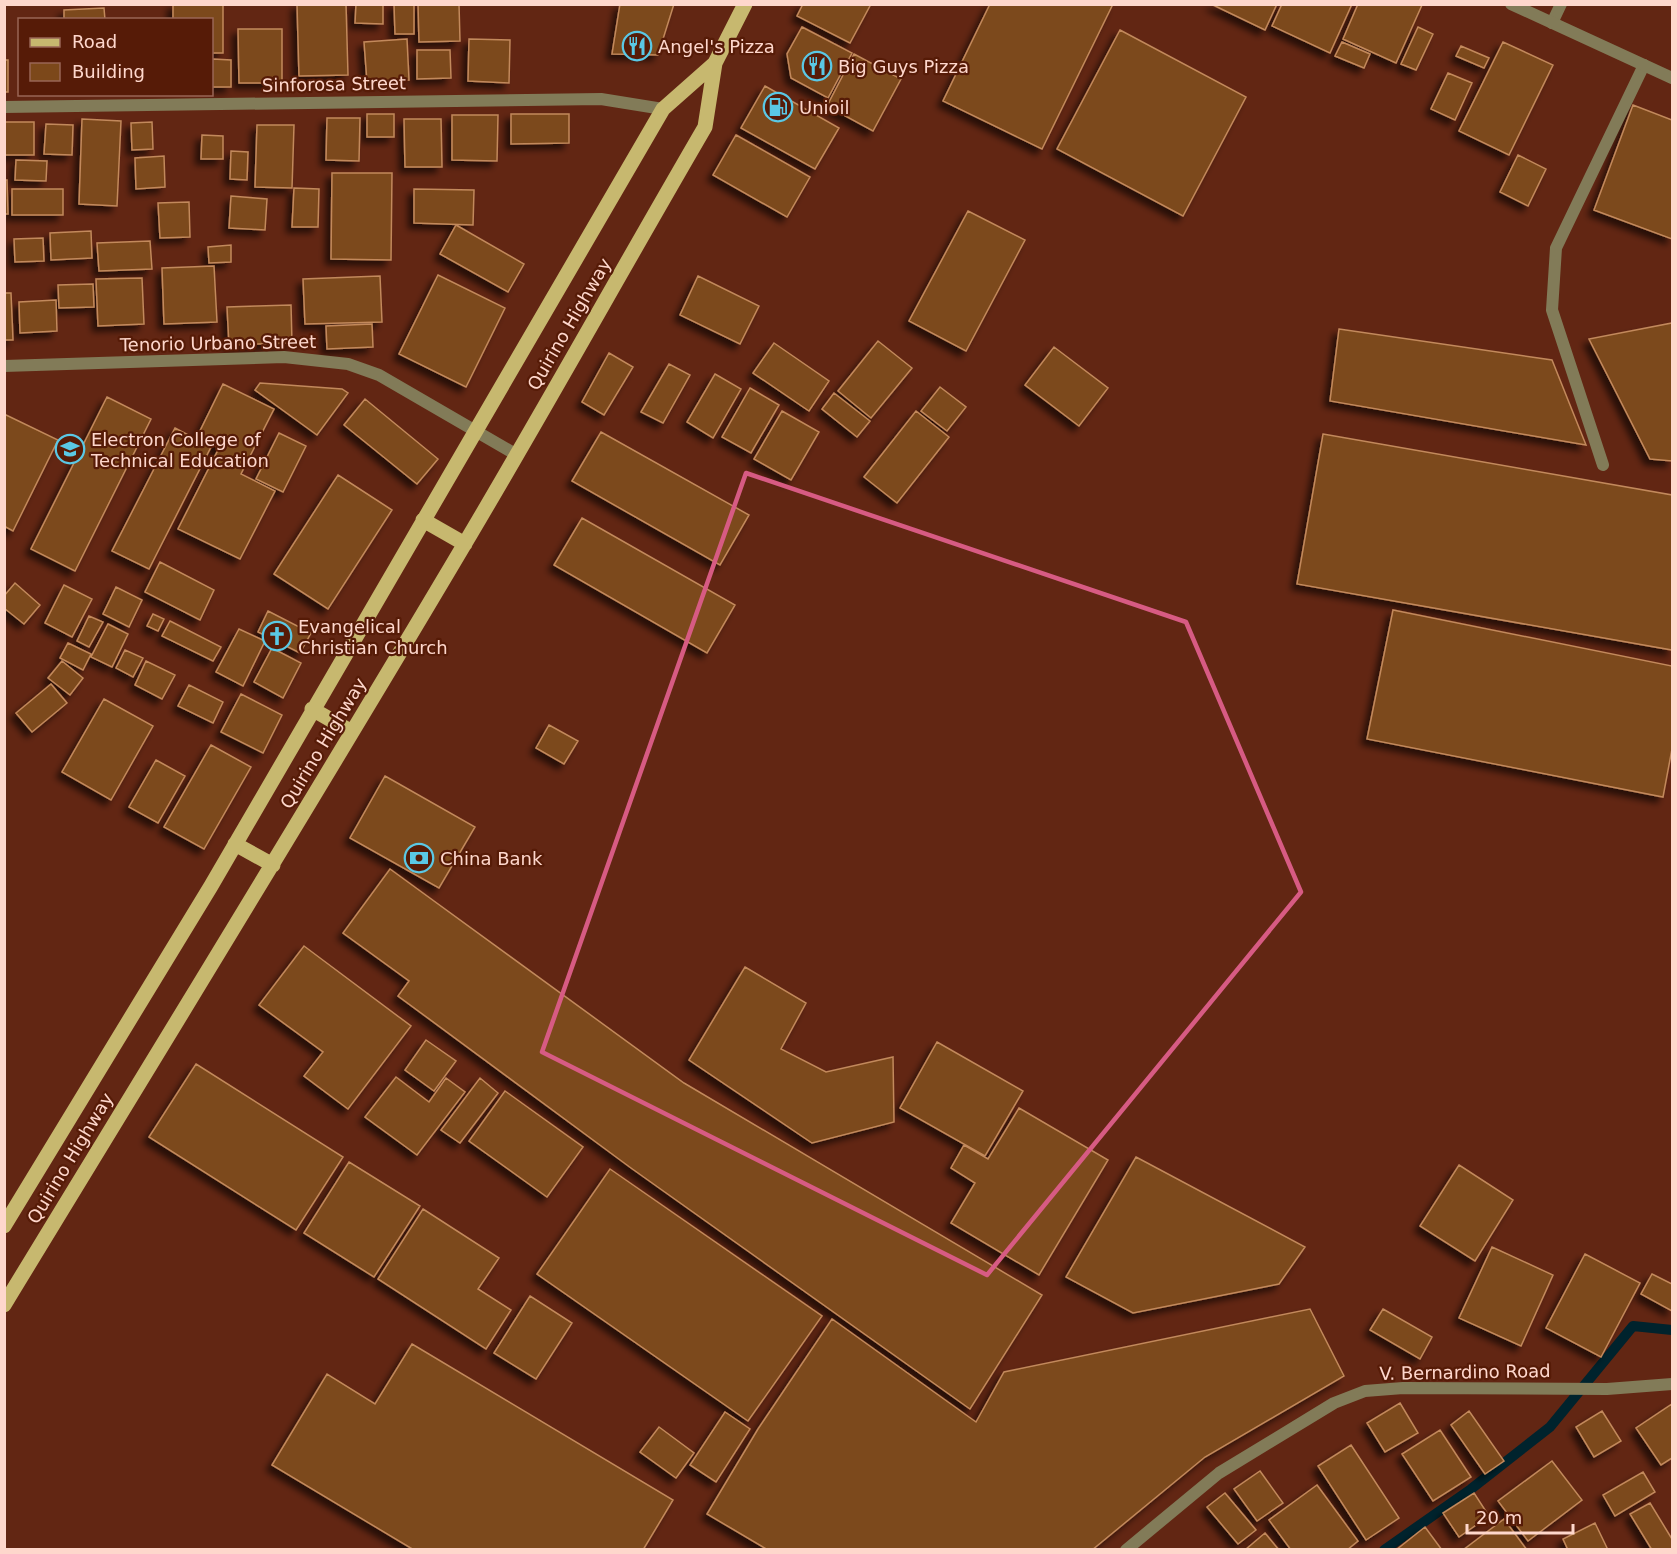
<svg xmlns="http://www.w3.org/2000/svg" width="1677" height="1554" font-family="'DejaVu Sans',sans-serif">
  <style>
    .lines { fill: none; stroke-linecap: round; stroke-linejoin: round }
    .stream { stroke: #00232d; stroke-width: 10 }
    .building { fill: #7c481a; stroke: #c2895c; stroke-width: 1.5; filter: url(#shadow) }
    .service { stroke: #827b58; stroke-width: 12 }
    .minor { stroke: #827b58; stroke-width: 12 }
    .primary { stroke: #c7b86f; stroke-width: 15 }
    .marked { fill: none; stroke: #d75b83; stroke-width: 4.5; stroke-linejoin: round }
    .labels { text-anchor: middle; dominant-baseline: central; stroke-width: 4.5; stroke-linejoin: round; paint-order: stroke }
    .poi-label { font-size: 18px; fill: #fed7cc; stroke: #561b07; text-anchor: start }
    .street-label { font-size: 18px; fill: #fed7cc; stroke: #561b07 }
  </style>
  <defs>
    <filter id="shadow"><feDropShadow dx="-5.5" dy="5.5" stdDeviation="3" flood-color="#0009"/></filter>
  </defs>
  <rect width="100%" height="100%" fill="#622613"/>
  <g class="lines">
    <path class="stream" d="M1384,1550L1471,1489L1550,1427L1633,1326L1672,1330"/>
  </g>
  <path class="building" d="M173,4H223V53H212V20H173Z
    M297,4H346L348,75L299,76Z
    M356,4H383V24L355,23Z
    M394,4H414V34H395Z
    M418,4H459L460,41L419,42Z
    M620,4H674L658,55L612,54Z
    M803,4H871L850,43L797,16Z
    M990,4H1113L1042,149L943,101Z
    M1211,4H1277L1265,30Z
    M1282,4H1352L1330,53L1272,26Z
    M1358,4L1422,5L1396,63L1343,39Z
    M104,8L105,20H64V10Z
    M802,27L852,53L828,98L791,78L787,54Z
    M1418,27L1433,34L1416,70L1401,64Z
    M238,29H282V83H239Z
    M1120,30L1246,97L1183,216L1057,149Z
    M407,39L409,80L367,82L364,42Z
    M469,39L510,40L509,83L468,81Z
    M1342,42L1370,54L1364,68L1335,56Z
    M1503,42L1553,65L1509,155L1459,131Z
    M1461,46L1489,58L1484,68L1456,56Z
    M417,50H450L451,78L417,79Z
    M854,54L901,79L873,131L827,106Z
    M212,59L231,60V87H212Z
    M4,60H8V92H4Z
    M1448,73L1472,83L1455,120L1431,109Z
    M765,86L839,128L815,169L741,128Z
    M1633,105L1672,120V239L1594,210Z
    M367,114H394V137H367Z
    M511,114H569V143L511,144Z
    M452,115H498L497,161L452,160Z
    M327,118H360L359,161L326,160Z
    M82,119L121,121L117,206L79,204Z
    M404,119H441L442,167H405Z
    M4,122H34V155H4Z
    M152,122L153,149L132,150L131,123Z
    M46,124L73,125L72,155L44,154Z
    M257,125H294L292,188L255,187Z
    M202,135L223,136V159H201Z
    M736,135L810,177L787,217L713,175Z
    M231,151L248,152L247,180L230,179Z
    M1518,155L1546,169L1528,206L1500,192Z
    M164,156L165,187L136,189L135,158Z
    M16,160L47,161L46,181L15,180Z
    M332,173H392L391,260L331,259Z
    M4,180H7L8,214H4Z
    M294,188L319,189L318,227H292Z
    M12,189H63V215H12Z
    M414,189L474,190L473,225L414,223Z
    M231,196L267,199L265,230L229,228Z
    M189,202L190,237L160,238L158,203Z
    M968,211L1025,240L966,351L909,321Z
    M456,225L524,264L508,292L440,254Z
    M91,231L92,258L51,260L50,233Z
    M43,238L44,261L15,262L14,239Z
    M150,241L152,269L99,271L97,243Z
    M231,245V262L209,263L208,247Z
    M214,266L217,322L164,324L162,268Z
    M438,275L505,308L466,387L399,354Z
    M380,276L382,322L305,324L303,279Z
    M698,276L759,306L740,344L680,315Z
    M142,278L144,324L98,326L96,279Z
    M93,284L94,307L59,308L58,285Z
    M4,293H11L13,340H4Z
    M56,300L57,331L20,333L19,302Z
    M291,305L292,343L229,345L227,307Z
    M1672,323V461L1650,459L1589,339Z
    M372,324L373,347L327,349L326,326Z
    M1339,329L1552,360L1586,445L1330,401Z
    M878,341L912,368L871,418L838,391Z
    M774,343L829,381L809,411L753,373Z
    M1054,347L1108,388L1079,426L1025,385Z
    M609,353L633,367L604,415L582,402Z
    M669,364L690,375L663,423L641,412Z
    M715,374L741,389L713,438L687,422Z
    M260,383L342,389L348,393L317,435L255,390Z
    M223,384L274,409L241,474L275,491L240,559L178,529L219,448L197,437Z
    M940,387L966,407L947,431L921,411Z
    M750,388L779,405L751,453L722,437Z
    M834,393L870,421L857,437L822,409Z
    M107,397L151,419L75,571L31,549Z
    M365,399L438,459L417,484L344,425Z
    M782,411L819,432L791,480L754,459Z
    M916,411L949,437L897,503L864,477Z
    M4,414L58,440L13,531L4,526Z
    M175,428L211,447L149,569L112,551Z
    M601,432L749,515L720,565L572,481Z
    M279,433L306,446L283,492L256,479Z
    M1323,434L1672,495V650L1297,584Z
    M338,475L392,510L328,609L274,574Z
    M582,518L735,605L707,653L554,565Z
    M160,562L214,590L200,620L145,592Z
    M15,583L40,605L24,624L4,608V596Z
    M64,585L92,599L72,637L45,623Z
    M116,587L142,600L129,627L103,614Z
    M1393,610L1672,666V749L1663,797L1367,739Z
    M268,611L311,633L300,653L258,632Z
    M153,614L164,619L158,631L147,626Z
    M89,616L103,622L89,647L77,641Z
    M170,621L221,647L213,661L162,636Z
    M108,624L128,634L112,667L91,657Z
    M239,629L265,641L243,686L216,672Z
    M68,643L91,654L83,670L60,658Z
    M272,648L301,663L283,698L254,682Z
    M125,650L143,658L133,677L116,668Z
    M62,661L83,678L70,695L48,678Z
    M146,661L175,675L162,699L135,685Z
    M51,684L67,703L32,732L16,713Z
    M189,685L223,702L213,723L178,706Z
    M241,694L282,715L263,753L221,732Z
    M104,699L153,726L111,800L62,772Z
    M549,725L578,741L564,764L536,748Z
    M211,745L251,767L204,849L164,827Z
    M156,760L185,776L158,823L129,807Z
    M385,776L475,827L439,888L350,838Z
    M390,869L684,1083L1042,1295L970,1409L631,1168L398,996L409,981L343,933Z
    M304,946L411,1026L348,1109L304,1076L323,1052L259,1005Z
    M745,967L806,1003L781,1049L826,1072L893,1057L894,1122L812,1143L689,1060Z
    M426,1040L456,1061L434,1091L405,1070Z
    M937,1042L1023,1091L985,1156L900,1108Z
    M196,1064L343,1157L296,1230L149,1137Z
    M396,1077L429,1102L446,1078L465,1092L417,1155L365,1117Z
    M480,1078L498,1093L460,1143L441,1130Z
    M505,1091L583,1147L547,1197L469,1141Z
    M1019,1108L1108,1160L1039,1275L951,1223L975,1183L951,1168L964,1145L988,1159Z
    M1136,1157L1305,1247L1279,1284L1133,1313L1066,1277Z
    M349,1162L420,1206L374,1277L304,1233Z
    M1459,1165L1513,1200L1475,1261L1420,1226Z
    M610,1169L822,1316L748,1421L537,1274Z
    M423,1209L499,1258L478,1289L511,1310L486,1349L378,1279Z
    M1492,1247L1553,1275L1521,1346L1459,1318Z
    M1585,1254L1640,1283L1601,1357L1546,1328Z
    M1652,1274L1672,1284V1311L1641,1294Z
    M530,1296L572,1323L536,1379L494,1353Z
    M1310,1309L1344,1376L1205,1457L1092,1550H768L707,1514L758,1429L832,1319L976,1422L1004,1372Z
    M1383,1309L1432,1337L1420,1359L1370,1330Z
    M412,1344L673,1500L643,1550H414L272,1465L327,1374L375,1404Z
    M1400,1403L1418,1433L1385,1452L1367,1423Z
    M1672,1404V1458L1661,1465L1636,1428Z
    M1469,1411L1504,1461L1485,1474L1451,1425Z
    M1602,1411L1621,1441L1594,1457L1576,1427Z
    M725,1412L750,1429L716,1482L690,1465Z
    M659,1427L694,1453L676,1478L640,1452Z
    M1440,1430L1471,1477L1433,1501L1402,1454Z
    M1351,1445L1399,1518L1366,1540L1318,1466Z
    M1552,1461L1582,1500L1528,1541L1498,1501Z
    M1260,1471L1283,1503L1257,1521L1234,1489Z
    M1643,1472L1655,1492L1615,1516L1603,1495Z
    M1317,1485L1358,1541L1347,1550H1291L1269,1520Z
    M1225,1493L1256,1530L1238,1544L1207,1507Z
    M1474,1493L1489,1516L1459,1537L1443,1513Z
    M1650,1503L1672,1539V1550H1652L1630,1514Z
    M1504,1519L1527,1550H1463Z
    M1595,1523L1608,1550H1568L1563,1539Z
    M1425,1527L1442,1550H1396Z
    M1265,1533L1279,1550H1245Z"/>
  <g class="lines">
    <path class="service" d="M1552,23L1561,4
      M1603,465L1552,310L1556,248L1644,65"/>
    <path class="minor" d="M1511,4L1672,78
      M4,107L601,99L663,109
      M4,366L284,357L348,364L379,375L517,455
      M1126,1550L1219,1473L1334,1403L1365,1391L1403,1388L1607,1389L1672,1384"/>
    <path class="primary" d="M423,520L465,544
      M312,709L352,732
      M235,844L273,865
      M4,1226L211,886L663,109L715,63
      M4,1305C158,1052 313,800 464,545C546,407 624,266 705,127L715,63L745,4"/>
  </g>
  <path class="marked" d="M746,473L1186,622L1301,892L987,1275L542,1052Z"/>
  <defs>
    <g id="restaurant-ring" transform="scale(1.5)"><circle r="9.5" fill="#561b07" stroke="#5ac8e5" stroke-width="1.5"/><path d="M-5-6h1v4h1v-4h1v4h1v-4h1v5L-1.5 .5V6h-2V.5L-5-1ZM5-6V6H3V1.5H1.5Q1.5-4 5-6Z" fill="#5ac8e5"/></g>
    <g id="fuel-ring" transform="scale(1.5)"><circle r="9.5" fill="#561b07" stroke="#5ac8e5" stroke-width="1.5"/><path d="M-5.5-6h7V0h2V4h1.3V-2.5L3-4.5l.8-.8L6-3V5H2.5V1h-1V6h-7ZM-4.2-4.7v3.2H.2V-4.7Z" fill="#5ac8e5"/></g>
    <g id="university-ring" transform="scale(1.5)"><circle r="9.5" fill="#561b07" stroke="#5ac8e5" stroke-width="1.5"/><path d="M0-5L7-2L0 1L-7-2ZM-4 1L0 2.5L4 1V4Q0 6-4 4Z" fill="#5ac8e5"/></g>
    <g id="church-ring" transform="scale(1.5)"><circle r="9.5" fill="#561b07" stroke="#5ac8e5" stroke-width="1.5"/><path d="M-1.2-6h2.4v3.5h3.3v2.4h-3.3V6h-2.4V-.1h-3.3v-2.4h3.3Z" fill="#5ac8e5"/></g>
    <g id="bank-ring" transform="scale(1.5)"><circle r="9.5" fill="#561b07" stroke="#5ac8e5" stroke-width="1.5"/><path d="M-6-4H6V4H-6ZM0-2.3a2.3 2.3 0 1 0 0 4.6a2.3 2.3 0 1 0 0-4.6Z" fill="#5ac8e5"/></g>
  </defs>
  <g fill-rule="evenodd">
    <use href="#restaurant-ring" x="637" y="46"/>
    <use href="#restaurant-ring" x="817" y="66"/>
    <use href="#fuel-ring" x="778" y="107"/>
    <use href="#university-ring" x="70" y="449"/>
    <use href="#church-ring" x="277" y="636"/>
    <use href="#bank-ring" x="419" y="858"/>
  </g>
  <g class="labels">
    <g class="poi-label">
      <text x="658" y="46">Angel's Pizza</text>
      <text x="838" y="66">Big Guys Pizza</text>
      <text x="799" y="107">Unioil</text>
      <text x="91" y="439">Electron College of<tspan x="91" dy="21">Technical Education</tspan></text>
      <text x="298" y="626">Evangelical<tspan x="298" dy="21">Christian Church</tspan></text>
      <text x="440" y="858">China Bank</text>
    </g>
    <g class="street-label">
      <text transform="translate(334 84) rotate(-1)">Sinforosa Street</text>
      <text transform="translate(569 324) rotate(-60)">Quirino Highway</text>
      <text transform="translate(218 343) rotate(-1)">Tenorio Urbano Street</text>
      <text transform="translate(323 743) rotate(-59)">Quirino Highway</text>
      <text transform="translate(70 1158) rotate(-59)">Quirino Highway</text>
      <text transform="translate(1465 1372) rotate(-1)">V. Bernardino Road</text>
    </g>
  </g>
  <rect width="1677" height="1554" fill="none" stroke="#fed7cc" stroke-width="12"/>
  <rect x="18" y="18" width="195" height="78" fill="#561b07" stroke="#996656" stroke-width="1.5"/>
  <rect x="30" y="38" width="30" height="9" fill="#c7b86f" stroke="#996656" stroke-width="1.5"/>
  <text x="72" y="48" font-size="18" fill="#fed7cc">Road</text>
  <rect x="30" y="63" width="30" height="18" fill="#7c481a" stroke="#996656" stroke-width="1.5"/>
  <text x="72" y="78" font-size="18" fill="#fed7cc">Building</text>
  <path d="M1467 1524v9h106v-9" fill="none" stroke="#fed7cc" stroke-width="3"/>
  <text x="1476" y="1524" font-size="18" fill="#fed7cc" stroke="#561b07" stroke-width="4.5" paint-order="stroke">20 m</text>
</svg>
